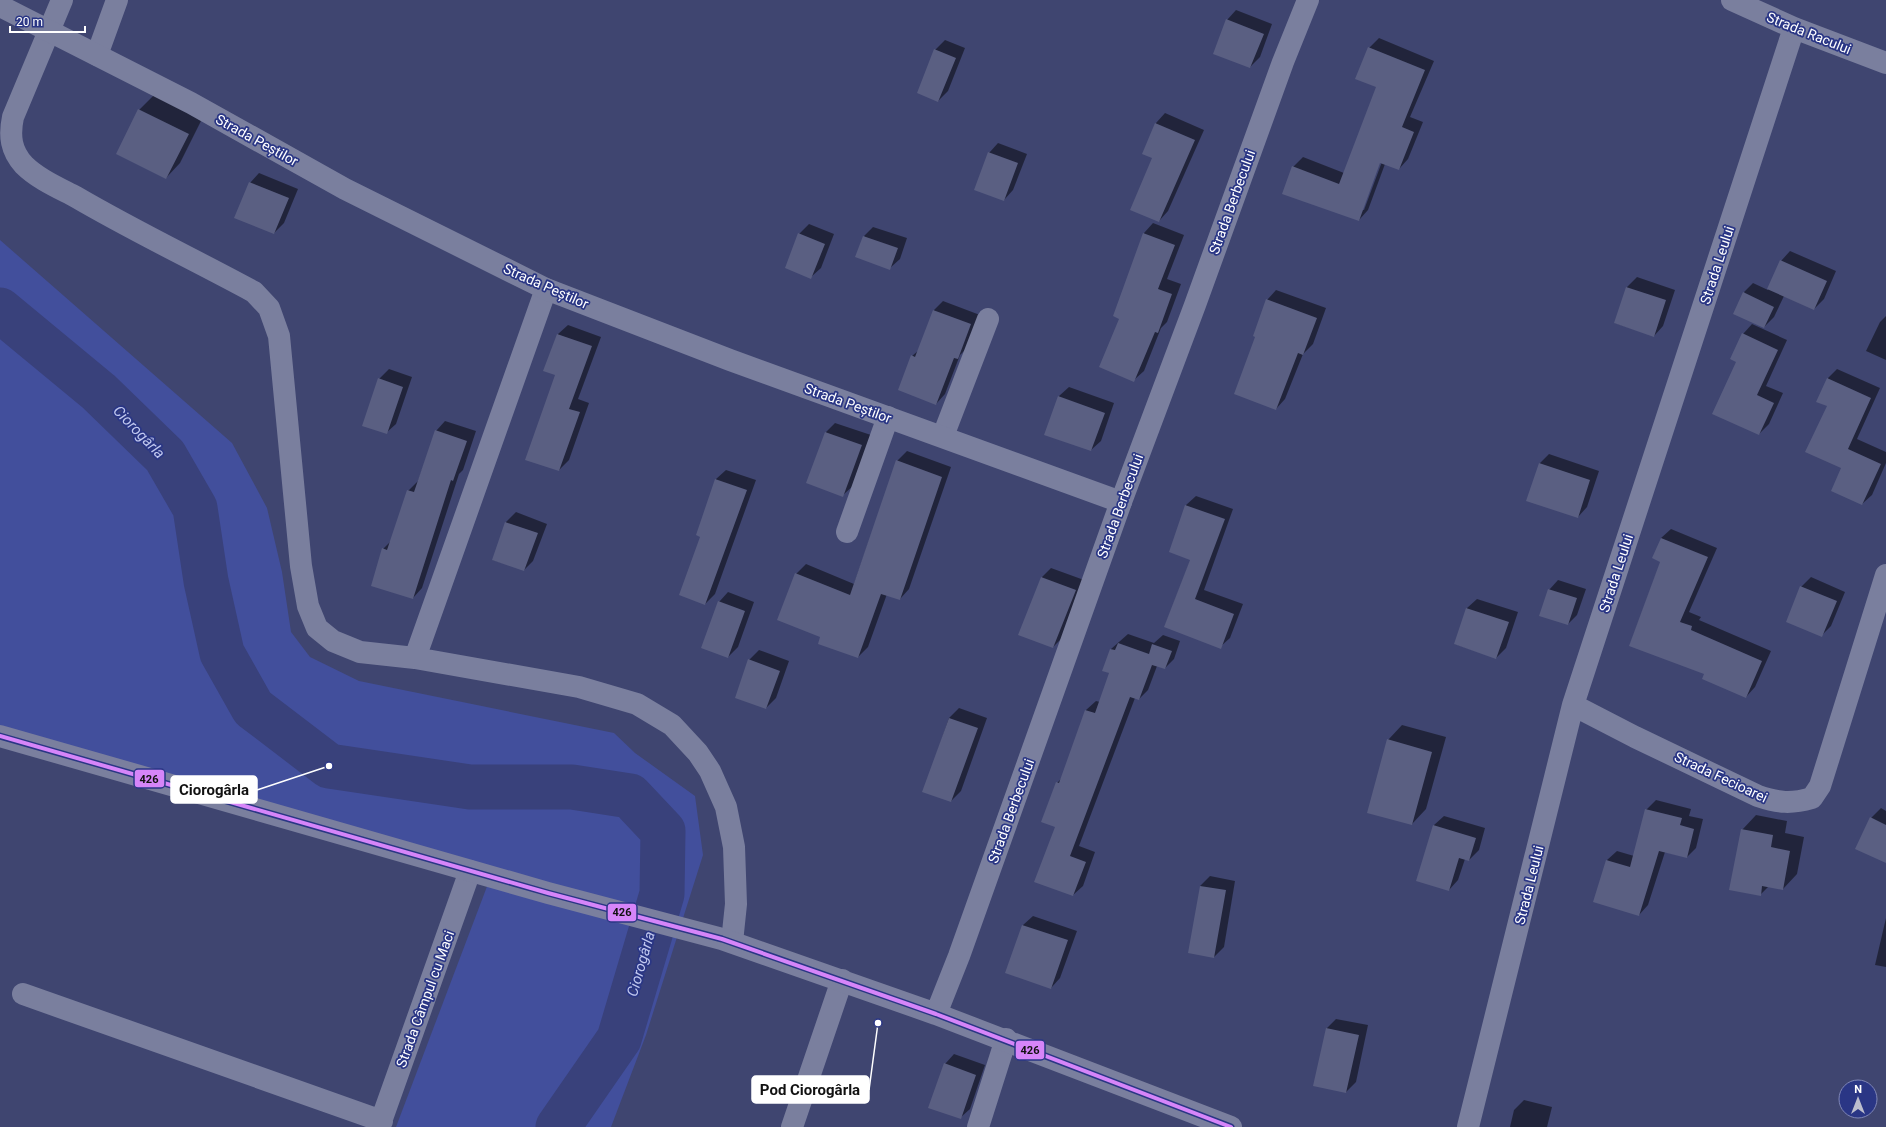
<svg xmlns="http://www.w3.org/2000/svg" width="1886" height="1127" font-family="Roboto,sans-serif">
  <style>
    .green { fill: #424f9c }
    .shadow { fill: #0007; fill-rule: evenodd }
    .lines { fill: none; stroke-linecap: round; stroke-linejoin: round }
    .river { stroke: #39417b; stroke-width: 45 }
    .building { fill: #5a5f82 }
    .minor { stroke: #7a7f9e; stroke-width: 22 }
    .tertiary { stroke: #7a7f9e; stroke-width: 22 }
    .bus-1-casing { stroke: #2a3685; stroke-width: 7 }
    .bus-1 { stroke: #d685f9; stroke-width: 4 }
    .labels { text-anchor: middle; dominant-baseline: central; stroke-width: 3.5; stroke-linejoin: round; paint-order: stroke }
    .street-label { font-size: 14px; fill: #fff; stroke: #2a3685 }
    .water-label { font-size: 15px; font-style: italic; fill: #c1c8ef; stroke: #2a3685 }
    .leader { fill: none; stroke: #fff; stroke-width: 1.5 }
    .callout-dot { fill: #fff; stroke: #2a3685; stroke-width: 1.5 }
    .callout { fill: #fff; stroke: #fff; stroke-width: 1.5 }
    .callout-label { font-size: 15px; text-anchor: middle; font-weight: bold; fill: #111 }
    .line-badge { stroke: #2a3685; stroke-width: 1.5 }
    .pale-badge-label { font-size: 11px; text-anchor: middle; font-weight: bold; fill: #111 }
  </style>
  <rect width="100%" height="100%" fill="#3f4570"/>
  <path class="green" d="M0,240L232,443L267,508L282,572L291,632L310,657L359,681L614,733L635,753L695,796L703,855L646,1035L611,1127H396L494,868L0,729Z"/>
  <path class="shadow" d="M1236,10L1272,24L1260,57L1250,67L1227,20Z
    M1379,38L1434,61L1410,117L1423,122L1408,159L1399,169L1385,164L1368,210L1359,220L1293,167L1303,157L1344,173L1377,87L1369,48ZM1381,158L1383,159L1364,210H1362Z
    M945,40L965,48L948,91L938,101L935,50Z
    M154,95L202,119L180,163L166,178L139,110Z
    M1165,113L1204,130L1168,211L1159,221L1153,157L1143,153L1156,123Z
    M998,143L1027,154L1013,190L1004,200L989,153Z
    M259,173L298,189L284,223L274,233L250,183Z
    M1153,223L1184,235L1167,279L1181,284L1167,322L1161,328L1144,371L1134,380L1121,318L1114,316L1144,233Z
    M809,224L834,234L821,268L811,277L799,234Z
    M873,227L907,238L900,259L890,268L864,236Z
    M1790,251L1836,271L1824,299L1814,309L1784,296L1774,317L1764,327L1744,292L1753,283L1768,290L1781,261Z
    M1637,277L1675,290L1663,326L1654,336L1615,323L1627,287Z
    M1276,290L1326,308L1313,344L1303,354L1285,399L1276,409L1257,336L1267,300Z
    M943,301L980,315L967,348L960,355L945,394L936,404L912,356L919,350L934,310Z
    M1886,316V360L1866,351L1880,322Z
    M1752,324L1787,340L1766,386L1783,393L1769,424L1759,434L1738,362L1743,334Z
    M568,325L601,337L578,399L589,403L569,460L559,470L556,374L558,334Z
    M389,369L412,377L396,424L386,433L379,379Z
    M1837,369L1880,388L1857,439L1886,452V463L1872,495L1862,504L1828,406V378Z
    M1069,387L1114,403L1101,441L1091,450L1046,434L1059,396Z
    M445,421L476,431L463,470L459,474L422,588L413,598L383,549L391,541L408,491L418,481L436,431Z
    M835,423L871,435L853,486L843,495L826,432Z
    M907,451L951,467L909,589L900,599L887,594L868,647L858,657L822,637L796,574L806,564L854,584L897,461Z
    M1549,454L1599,471L1587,507L1578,517L1539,464Z
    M726,470L756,480L715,594L705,604L702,536L698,535L716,479Z
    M1196,496L1233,509L1204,590L1243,604L1230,638L1220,647L1165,626L1191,559L1186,505Z
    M516,512L547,524L533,561L524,570L493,560L506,522Z
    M1671,529L1717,548L1689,612L1701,617L1699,620L1771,651L1755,687L1746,697L1706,673L1630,645L1661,561V538Z
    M1051,568L1084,580L1063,637L1053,647L1042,577Z
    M1811,577L1845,592L1831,626L1821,636L1801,587Z
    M1558,580L1586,589L1577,615L1568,624L1549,590Z
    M728,592L754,602L738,647L728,657L719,602Z
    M1477,599L1518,612L1506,648L1496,658L1455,644L1467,608Z
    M1128,634L1154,643L1163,635L1180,641L1174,659L1165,668L1157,666L1148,690L1139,699L1135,698L1079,846L1095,852L1083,886L1073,895L1056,827L1057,783L1062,778L1086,710L1096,701L1100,702L1110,673L1103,670L1111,649Z
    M759,650L789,661L776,698L766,708L749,660Z
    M959,708L987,718L961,791L951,801L924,791L949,718Z
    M1402,725L1446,737L1426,809L1412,824L1388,740Z
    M1656,800L1691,809L1689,816L1703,819L1696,848L1687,857L1665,852L1648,905L1639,915L1607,860L1617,851L1634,856L1646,810Z
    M1881,808L1886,811V862L1871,818Z
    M1756,815L1787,821L1785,833L1804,837L1797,874L1783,889L1769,886L1760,895L1742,830Z
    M1444,816L1485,828L1479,850L1469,860L1465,859L1458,880L1449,890L1417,880L1434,825Z
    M1210,876L1235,881L1224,947L1214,957L1200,886Z
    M1033,916L1077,931L1060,978L1051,988L1007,972L1023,925Z
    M1886,918V967L1875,965Z
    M1336,1019L1368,1025L1356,1082L1346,1092L1314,1085L1327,1028Z
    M954,1054L985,1065L970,1109L960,1118L945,1064Z
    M1524,1100L1552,1107L1547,1127H1510L1514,1110Z"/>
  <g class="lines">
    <path class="river" d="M0,310L99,392L165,456L195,508L206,581L222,653L253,708L329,766L470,787H572L630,796L663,831L662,894L619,1039L558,1127"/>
  </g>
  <path class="building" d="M1226,19L1264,34L1250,68L1213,54Z
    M1368,47L1425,70L1402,127L1414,132L1399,170L1380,163L1359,221L1282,194L1292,166L1339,184L1376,87L1355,79Z
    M934,49L956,58L938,102L917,93Z
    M138,109L189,134L166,179L116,154Z
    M1155,123L1195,140L1159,222L1130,210L1152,158L1142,154Z
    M988,152L1018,163L1004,201L974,190Z
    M249,182L289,198L274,234L234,218Z
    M798,233L825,244L811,279L785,268Z
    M1143,233L1175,245L1158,289L1172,294L1158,333L1155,332L1134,382L1099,367L1119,319L1113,316Z
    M863,236L898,248L890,270L855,257Z
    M1780,260L1827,281L1814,310L1767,289Z
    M1626,287L1666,300L1654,337L1614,323Z
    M1743,292L1774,307L1764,328L1733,314Z
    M1266,299L1317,318L1303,355L1298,353L1276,410L1234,394L1255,337L1253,336Z
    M933,310L971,324L958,359L954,358L936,405L898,390L911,355L915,357Z
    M1742,333L1778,350L1757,395L1774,403L1759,435L1712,414L1736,362L1730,359Z
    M557,334L592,346L569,409L580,412L559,471L525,460L555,375L543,371Z
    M378,378L403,387L387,434L362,426Z
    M1827,378L1871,398L1848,449L1881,464L1862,505L1831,491L1841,468L1805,452L1827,406L1816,402Z
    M1058,396L1105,413L1091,451L1044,435Z
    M435,430L467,441L453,481L451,480L413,599L371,586L382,548L387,550L407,490L414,492Z
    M825,432L862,445L843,497L806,483Z
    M896,460L942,477L900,600L881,594L858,658L818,644L820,637L777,620L795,573L850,595Z
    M1539,463L1590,480L1578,518L1526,501Z
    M715,479L747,490L705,605L679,595L700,537L696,535Z
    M1185,505L1225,519L1195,599L1234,614L1221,649L1164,627L1190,560L1169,552Z
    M505,522L538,533L524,571L492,560Z
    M1661,538L1708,557L1680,622L1692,626L1691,630L1762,661L1746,698L1702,679L1704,674L1629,646L1660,562L1652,558Z
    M1041,577L1076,590L1053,648L1018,635Z
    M1800,586L1837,601L1822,637L1786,622Z
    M1548,589L1577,598L1568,625L1539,616Z
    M718,601L745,611L728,658L701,648Z
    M1466,608L1509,622L1496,659L1454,644Z
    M1118,643L1149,654L1152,644L1172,651L1165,669L1152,665L1139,700L1130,697L1070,856L1086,862L1073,896L1034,882L1055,827L1041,822L1056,782L1059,783L1085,710L1095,713L1109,673L1102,671L1110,649L1115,650Z
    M748,659L780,671L766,709L735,698Z
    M949,718L978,728L951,802L922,792Z
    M1387,739L1432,752L1412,825L1367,813Z
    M1645,809L1682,818L1680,825L1694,829L1687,858L1659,851L1639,916L1593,902L1606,860L1630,867Z
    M1870,817L1886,825V863L1855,849Z
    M1433,825L1476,838L1469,861L1459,858L1449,891L1416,881Z
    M1741,829L1773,835L1771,847L1790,851L1783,890L1762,886L1761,896L1729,890Z
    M1200,886L1226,890L1214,958L1188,953Z
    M1022,925L1068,940L1051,989L1005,973Z
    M1326,1028L1359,1035L1346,1093L1313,1086Z
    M944,1063L976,1075L961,1119L928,1108Z"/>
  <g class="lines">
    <path class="minor" d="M62,0L13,117C9,136 11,151 24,165C38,179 59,188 76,197C134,231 195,260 254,292L269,308L279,336L301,566L308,606L317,628L333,641L360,652L415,658L579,687L637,704L672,725L698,753L710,771L726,807L734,847L736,904L732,942
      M1732,0L1794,28L1886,63
      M97,55L117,0
      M943,436L988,319
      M1121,502L1195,305L1283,62L1308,0
      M847,532L888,417
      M415,658L546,289
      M1573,705L1635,737L1758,796C1779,803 1791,804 1812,798L1820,786L1886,575
      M23,994L382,1121
      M379,1127L470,871
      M792,1127L842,980
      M978,1127L1006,1039
      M1468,1127L1573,705L1794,28"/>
    <path class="tertiary" d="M0,6L191,103L345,189L546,289L730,360L1121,502L959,956L936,1014
      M0,736L548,893L722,939L936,1014L1231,1127"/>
    <g class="bus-1-casing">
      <path id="bus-1" d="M0,736L548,893L722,939L936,1014L1231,1127"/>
    </g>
    <use href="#bus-1" class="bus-1"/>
  </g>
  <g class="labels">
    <g class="street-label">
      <text transform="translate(1809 33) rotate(22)">Strada Racului</text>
      <text transform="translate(257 140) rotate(29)">Strada Peștilor</text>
      <text transform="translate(1232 202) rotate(-70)">Strada Berbecului</text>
      <text transform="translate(1717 265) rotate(-72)">Strada Leului</text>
      <text transform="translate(546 286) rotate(24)">Strada Peștilor</text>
      <text transform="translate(848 403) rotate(20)">Strada Peștilor</text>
      <text transform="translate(1120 506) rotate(-70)">Strada Berbecului</text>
      <text transform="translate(1616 573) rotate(-72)">Strada Leului</text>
      <text transform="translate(1721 777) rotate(25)">Strada Fecioarei</text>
      <text transform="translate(1011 811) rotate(-70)">Strada Berbecului</text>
      <text transform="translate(1529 885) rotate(-76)">Strada Leului</text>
      <text transform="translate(425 999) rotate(-70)">Strada Câmpul cu Maci</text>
    </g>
    <g class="water-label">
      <text transform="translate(139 432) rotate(46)">Ciorogârla</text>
      <text transform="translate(641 964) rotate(-74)">Ciorogârla</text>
    </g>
  </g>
  <path class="leader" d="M329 766L257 790M878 1023L869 1090"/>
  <g class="callout-dot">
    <circle cx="329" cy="766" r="4"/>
    <circle cx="878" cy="1023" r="4"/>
  </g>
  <g class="callout">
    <rect x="171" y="776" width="86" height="27" rx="4"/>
    <rect x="752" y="1076" width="117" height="27" rx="4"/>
  </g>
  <g class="callout-label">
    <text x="214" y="795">Ciorogârla</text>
    <text x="810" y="1095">Pod Ciorogârla</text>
  </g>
  <g class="line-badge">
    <rect x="134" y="769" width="31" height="19" rx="4" fill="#d685f9"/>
    <rect x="607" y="903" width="30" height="19" rx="4" fill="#d685f9"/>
    <rect x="1015" y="1040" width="30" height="20" rx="4" fill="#d685f9"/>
  </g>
  <g class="pale-badge-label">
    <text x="149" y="783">426</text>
    <text x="622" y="916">426</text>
    <text x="1030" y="1054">426</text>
  </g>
  <g transform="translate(1858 1099)"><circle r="19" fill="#2a3685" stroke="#7f86b6"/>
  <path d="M0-3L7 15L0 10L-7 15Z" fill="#bcbecd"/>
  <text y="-6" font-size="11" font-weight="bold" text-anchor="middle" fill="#ffffff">N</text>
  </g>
  <path d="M10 26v6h75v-6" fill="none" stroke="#ffffff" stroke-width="2"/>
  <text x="16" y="26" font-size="12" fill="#ffffff" stroke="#2a3685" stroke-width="3" paint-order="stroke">20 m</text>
</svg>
